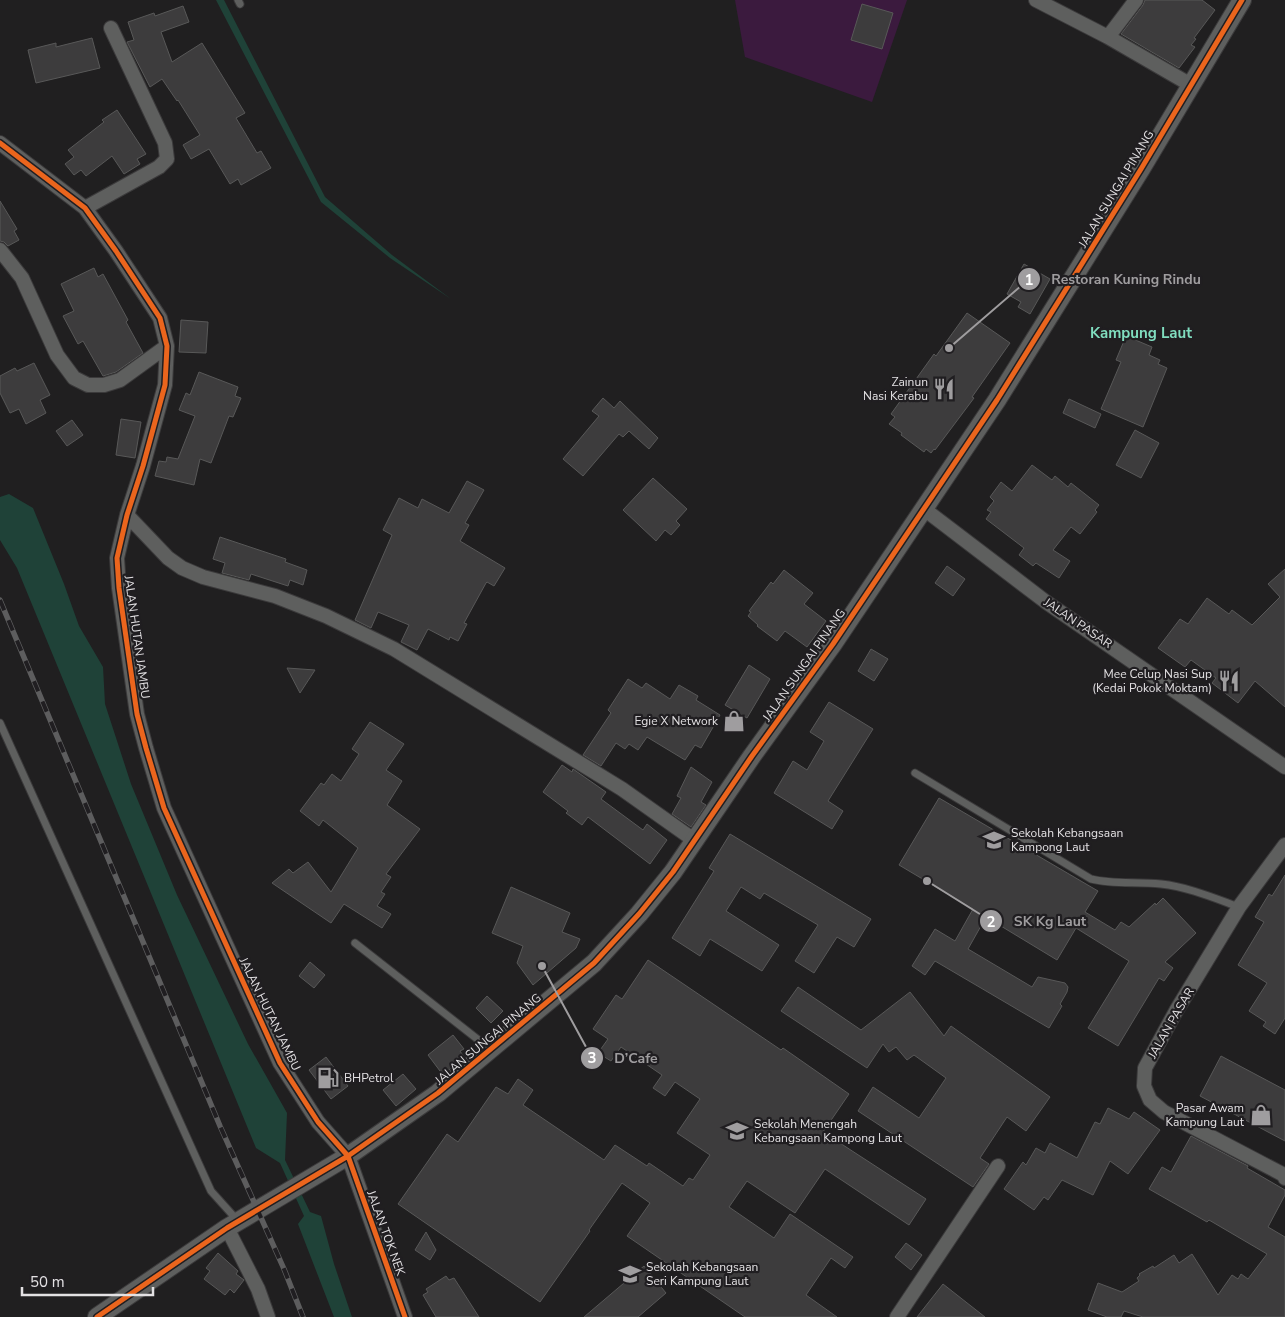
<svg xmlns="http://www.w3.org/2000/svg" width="1285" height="1317" font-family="'Nunito Sans',sans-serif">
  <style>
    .green { fill: #3b1a3e }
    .water { fill: #1f4238 }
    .building { fill: #3d3c3d; stroke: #585858 }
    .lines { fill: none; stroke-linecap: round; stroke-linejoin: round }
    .service-casing { stroke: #3b3a3b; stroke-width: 9 }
    .minor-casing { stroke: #3b3a3b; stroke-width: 16 }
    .tertiary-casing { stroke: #3b3a3b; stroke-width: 20 }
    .service { stroke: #5e5f5e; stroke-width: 7 }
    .minor { stroke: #5e5f5e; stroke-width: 14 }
    .tertiary { stroke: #5e5f5e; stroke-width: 18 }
    .rail-casing { stroke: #5d5d5e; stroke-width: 5.5 }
    .rail { stroke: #201e21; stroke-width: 4; stroke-dasharray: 11; stroke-linecap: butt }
    .cycleway-casing { stroke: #201e21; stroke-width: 8 }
    .cycleway { stroke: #eb651d; stroke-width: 5 }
    .labels { text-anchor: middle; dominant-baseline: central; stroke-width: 4.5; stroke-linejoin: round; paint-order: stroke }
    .street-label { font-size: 12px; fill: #e3e1e3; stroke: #201e21 }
    .poi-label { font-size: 12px; fill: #e3e1e3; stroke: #201e21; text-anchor: end }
    .quarter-label { font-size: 15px; font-weight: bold; fill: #80ddbf; stroke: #201e21 }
    .leader { fill: none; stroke: #9f9d9f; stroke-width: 2 }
    .callout-dot { fill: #9f9d9f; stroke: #201e21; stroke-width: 2 }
    .mark-label { font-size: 15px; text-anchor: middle; font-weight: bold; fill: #fff }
    .callout-label { font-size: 14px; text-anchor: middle; font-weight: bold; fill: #9f9d9f; stroke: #201e21; stroke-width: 4.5; stroke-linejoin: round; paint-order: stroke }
  </style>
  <rect width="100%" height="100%" fill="#201f20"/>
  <path class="green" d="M735,0H907L872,102L745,57Z"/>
  <path class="water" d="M216,0H224L325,197L392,255L451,299L390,258L321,202Z
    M9,494L33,508L64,584L79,626L103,667L105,704L131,784L177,895L248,1044L287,1113L285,1160L310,1212L321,1216L334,1264L352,1317H334L298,1224L304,1216L280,1163L256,1148L17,568L0,540V497Z"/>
  <path class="building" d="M1145,0H1202L1215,10L1194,38L1196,39L1191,45L1195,47L1179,68L1121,34L1143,5Z
    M862,4L893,13L882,49L851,40Z
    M183,6L189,22L161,32L172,62L202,43L245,113L236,118L257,153L261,151L271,168L241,185L238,179L230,184L209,149L191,159L183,145L200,135L178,100L177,101L162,79L150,87L127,42L134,40L128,22L154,13L155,16Z
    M92,38L100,68L36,83L28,50L56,43V47Z
    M117,110L146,154L137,159L140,164L124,174L112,156L86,176L81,170L74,175L65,164L74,157L68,150L104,122L102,120Z
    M0,201L17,229L14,231L19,240L8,246L4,242L0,241Z
    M1024,264L1050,279L1030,314L1018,307L1021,302L1007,294Z
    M94,268L98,277L103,274L128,320L126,322L143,353L116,372L103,376L83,341L78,344L63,316L74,311L61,284Z
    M967,313L1010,343L972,397L974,398L935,450L934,449L931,453L926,449L924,452L901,435L902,433L889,424L895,417L891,414L934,354L936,356Z
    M181,320L208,322L206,353L179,352Z
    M1126,336L1152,347L1149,355L1160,360L1158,364L1167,368L1143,427L1101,409L1121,362L1116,360Z
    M34,363L50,395L40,400L46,413L26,424L19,409L10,413L0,393V376L15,368L17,371Z
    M199,372L238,387L235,396L241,398L233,417L229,416L211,463L200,459L194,485L155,476L159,461L166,462L167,457L178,459L195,416L179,410L186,393L190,395Z
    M603,398L614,408L620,401L658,438L649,449L629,431L623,437L619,434L583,476L563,459L599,416L592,411Z
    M1069,399L1101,414L1095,428L1063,413Z
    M121,419L141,422L135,458L116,455Z
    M72,420L83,435L67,446L56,431Z
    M1135,430L1159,443L1141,478L1116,465Z
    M1032,465L1052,480L1055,476L1068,487L1071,483L1099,505L1095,510L1097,512L1080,534L1071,527L1053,550L1070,561L1059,578L1036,563L1033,566L1019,555L1024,548L986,519L991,512L987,510L994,501L990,497L1001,482L1012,491Z
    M653,478L687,509L676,521L680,525L671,535L665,530L656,541L623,510Z
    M467,481L484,490L465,523L469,525L460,541L505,568L494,586L487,582L486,583L464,623L467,624L458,641L450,637L449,640L428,629L417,650L401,642L409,625L378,612L371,628L355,620L392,535L383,530L399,498L418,508L422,499L449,513Z
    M220,537L286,559L285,562L307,570L303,585L290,580L288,586L251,574L249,580L222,573L225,563L213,559Z
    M947,566L965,579L953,596L935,583Z
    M1285,569V707L1255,681L1238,703L1212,683L1216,678L1191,660L1185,667L1158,648L1180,619L1188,624L1207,598L1229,614L1232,610L1252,625L1280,597L1268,584Z
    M784,570L813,593L804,604L826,621L807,647L785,631L777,641L757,626L758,625L748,616L751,612L749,611L771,582L773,584Z
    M871,649L888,659L874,681L858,671Z
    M749,665L770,679L747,718L725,705Z
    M287,668L315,670L300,693Z
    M628,679L642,688L646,683L670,699L679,685L698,696L696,700L720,715L701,748L695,745L685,760L647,737L638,750L629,744L625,749L616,743L601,766L583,755L611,713L608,710Z
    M829,702L873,729L828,801L843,811L832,829L774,793L793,761L807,770L824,741L810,732Z
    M370,722L404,744L386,770L402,781L387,805L420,829L386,874L391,877L381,892L385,894L377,906L391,914L382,928L344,904L331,923L272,883L289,869L293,873L308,862L331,892L358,848L323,820L319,826L300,811L321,783L324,785L332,774L341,781L359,754L352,749Z
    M562,765L572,772L573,769L606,792L601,799L643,830L647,824L667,840L650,864L588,817L582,825L566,813L568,811L543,792Z
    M691,767L712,782L701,802L706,805L691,827L672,814L681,798L677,796Z
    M939,798L1098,891L1085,912L1115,930L1121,922L1129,927L1155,903L1156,905L1163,898L1196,933L1165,962L1173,968L1164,981L1159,978L1118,1046L1088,1028L1129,961L1076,928L1057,960L986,917L968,949L1032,987L1038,977L1065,983L1068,987L1067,992L1060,1004L1062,1006L1049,1028L935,961L925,975L912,966L935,929L955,941L973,909L899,865Z
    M730,834L871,919L854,947L837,937L814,973L795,961L818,925L764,893L760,899L741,887L726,911L779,945L762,971L710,939L700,956L672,938L714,871L709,868Z
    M1285,875V1018L1275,1034L1263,1026L1266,1022L1249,1011L1267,983L1238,965L1264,922L1255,917L1269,894L1272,896Z
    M511,887L570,913L562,932L580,939L576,948L533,985L517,963L523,946L492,933Z
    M648,960L781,1050L783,1048L849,1094L823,1132L926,1199L909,1225L825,1169L795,1213L747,1181L729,1207L774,1238L790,1214L853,1257L845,1268L831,1258L806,1295L837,1317H745L627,1236L650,1203L622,1183L589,1230L590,1231L540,1302L398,1204L447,1134L458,1142L496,1087L508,1094L518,1079L533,1090L523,1105L604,1160L615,1145L647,1166L649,1163L683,1186L689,1178L693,1180L710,1155L677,1133L700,1099L675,1082L665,1096L653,1088L662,1075L621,1047L611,1061L598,1053L608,1039L593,1029L616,995L622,999Z
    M310,962L325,975L314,988L299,976Z
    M798,987L861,1030L910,992L944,1036L951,1026L1050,1097L1026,1131L1007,1117L980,1158L989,1164L973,1187L858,1111L873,1087L919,1118L946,1078L914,1055L907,1060L896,1047L889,1052L883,1044L867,1068L781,1011Z
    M487,996L503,1011L491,1023L476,1008Z
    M453,1035L464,1049L460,1051L464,1057L443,1075L428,1055Z
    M1221,1056L1285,1090V1141L1200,1096Z
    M326,1057L348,1086L331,1099L309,1070Z
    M403,1074L416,1089L396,1106L383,1090Z
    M1108,1108L1129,1119L1134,1112L1160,1130L1128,1174L1110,1161L1093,1195L1062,1180L1048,1200L1044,1197L1034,1210L1004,1189L1023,1162L1026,1165L1036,1148L1045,1153L1050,1143L1077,1158L1095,1122L1100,1124Z
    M1191,1136L1248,1166L1247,1168L1285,1190V1195L1268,1227L1285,1237V1317H1143L1124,1311L1121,1317H1107L1088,1310L1098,1283L1122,1292L1139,1281L1137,1278L1140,1275L1139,1274L1153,1266L1154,1268L1174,1255L1179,1263L1192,1254L1218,1295L1232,1275L1238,1279L1241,1274L1248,1279L1267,1254L1209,1220L1207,1222L1149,1189L1162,1167L1171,1172Z
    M426,1232L436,1250L430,1260L415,1250Z
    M906,1243L922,1255L911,1270L895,1257Z
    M218,1253L238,1271L236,1274L244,1280L234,1293L230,1289L225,1295L204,1279L210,1271L206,1268Z
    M644,1266L666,1293L638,1317H584Z
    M446,1276L449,1280L454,1278L479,1317H436L423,1295L428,1292L426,1289Z
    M943,1284L985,1317H917Z"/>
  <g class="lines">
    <g class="service-casing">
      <path id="service" d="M238,0L240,4
        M0,723L211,1191L238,1221
        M915,773L1091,879C1114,885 1138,881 1161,884C1188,887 1214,898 1239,907
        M355,943L490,1049"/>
    </g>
    <g class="minor-casing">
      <path id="minor" d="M1036,0L1108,37L1191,85
        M1108,37L1136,0
        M0,143L85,208L116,251L160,318L167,346L165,385L143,466L127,515L117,558L119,588L137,714L146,748L164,808L280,1063L318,1122L348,1156L405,1317
        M85,208L159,167L167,159L165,143L111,28
        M0,250L22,278L57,355L74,378L88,385H104L120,380L167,346
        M924,509L1046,602L1285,767
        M127,515L168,558L182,568L203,577L275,596L326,616L394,649L622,789L694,840
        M1285,845L1239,907L1176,1011L1145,1068L1144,1086L1150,1100L1164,1112L1284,1175L1285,1178
        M227,1228L258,1289L268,1317
        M897,1317L998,1166"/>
    </g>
    <g class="tertiary-casing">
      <path id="tertiary" d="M97,1317L227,1228L348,1156L438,1093L594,963L639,914L673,872L752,756L833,644L997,400L1141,169L1242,0"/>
    </g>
    <use href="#service" class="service"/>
    <use href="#minor" class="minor"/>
    <use href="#tertiary" class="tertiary"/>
    <g class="rail-casing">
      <path id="rail" d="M0,600L220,1126L284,1269L303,1317"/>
    </g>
    <use href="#rail" class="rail"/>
    <g class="cycleway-casing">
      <path id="cycleway" d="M0,143L85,208L116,251L160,318L167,346L165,385L143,466L127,515L117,558L119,588L137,714L146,748L164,808L280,1063L318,1122L348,1156L405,1317
        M97,1317L227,1228L348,1156L438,1093L594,963L639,914L673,872L752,756L833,644L997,400L1141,169L1242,0"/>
    </g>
    <use href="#cycleway" class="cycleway"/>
  </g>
  <defs>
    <g id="restaurant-bare" transform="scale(1.725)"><path d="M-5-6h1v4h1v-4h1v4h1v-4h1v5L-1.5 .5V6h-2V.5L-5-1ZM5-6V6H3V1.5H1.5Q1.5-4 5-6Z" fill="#9f9d9f" stroke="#201e21" stroke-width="2.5" paint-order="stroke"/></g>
    <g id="shop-bare" transform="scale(1.725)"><path d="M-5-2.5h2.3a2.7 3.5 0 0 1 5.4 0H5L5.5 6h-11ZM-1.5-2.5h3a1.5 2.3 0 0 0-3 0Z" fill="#9f9d9f" stroke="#201e21" stroke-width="2.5" paint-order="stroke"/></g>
    <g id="school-bare" transform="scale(1.725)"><path d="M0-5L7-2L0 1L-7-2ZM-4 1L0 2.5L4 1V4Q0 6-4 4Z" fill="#9f9d9f" stroke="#201e21" stroke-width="2.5" paint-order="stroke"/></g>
    <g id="fuel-bare" transform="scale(1.725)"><path d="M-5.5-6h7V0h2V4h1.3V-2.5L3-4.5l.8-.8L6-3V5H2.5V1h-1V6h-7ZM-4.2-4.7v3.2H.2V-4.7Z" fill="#9f9d9f" stroke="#201e21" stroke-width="2.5" paint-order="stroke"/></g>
  </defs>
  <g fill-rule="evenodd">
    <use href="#restaurant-bare" x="944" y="389"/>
    <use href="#restaurant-bare" x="1229" y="681"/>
    <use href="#shop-bare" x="734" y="721"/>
    <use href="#school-bare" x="994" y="840"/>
    <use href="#fuel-bare" x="328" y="1078"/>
    <use href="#shop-bare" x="1261" y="1115"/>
    <use href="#school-bare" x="737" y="1131"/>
    <use href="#school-bare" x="630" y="1274"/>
  </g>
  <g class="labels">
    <g class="street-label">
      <text transform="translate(1116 189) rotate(-59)">JALAN SUNGAI PINANG</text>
      <text transform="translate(1078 623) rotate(34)">JALAN PASAR</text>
      <text transform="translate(137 637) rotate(82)">JALAN HUTAN JAMBU</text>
      <text transform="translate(804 665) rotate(-55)">JALAN SUNGAI PINANG</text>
      <text transform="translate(270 1014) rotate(64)">JALAN HUTAN JAMBU</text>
      <text transform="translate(1171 1023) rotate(-60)">JALAN PASAR</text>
      <text transform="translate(488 1039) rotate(-40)">JALAN SUNGAI PINANG</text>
      <text transform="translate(386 1233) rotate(70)">JALAN TOK NEK</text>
    </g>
    <g class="poi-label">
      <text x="928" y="382">Zainun<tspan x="928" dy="14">Nasi Kerabu</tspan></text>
      <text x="1212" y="674">Mee Celup Nasi Sup<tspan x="1212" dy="14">(Kedai Pokok Moktam)</tspan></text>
      <text x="718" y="721">Egie X Network</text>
      <text x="1011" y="833" text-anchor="start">Sekolah Kebangsaan<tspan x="1011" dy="14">Kampong Laut</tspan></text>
      <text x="344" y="1078" text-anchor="start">BHPetrol</text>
      <text x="1244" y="1108">Pasar Awam<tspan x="1244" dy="14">Kampung Laut</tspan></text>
      <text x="754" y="1124" text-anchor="start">Sekolah Menengah<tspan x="754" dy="14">Kebangsaan Kampong Laut</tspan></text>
      <text x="646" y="1267" text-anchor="start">Sekolah Kebangsaan<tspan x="646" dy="14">Seri Kampung Laut</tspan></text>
    </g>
    <g class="quarter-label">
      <text x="1141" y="333">Kampung Laut</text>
    </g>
  </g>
  <path class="leader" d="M949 348L1029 279M927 881L991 921M542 966L592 1058"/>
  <g class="callout-dot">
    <circle cx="949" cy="348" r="5"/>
    <circle cx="927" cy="881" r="5"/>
    <circle cx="542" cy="966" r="5"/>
    <circle cx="1029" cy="279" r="12"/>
    <circle cx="991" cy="921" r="12"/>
    <circle cx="592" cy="1058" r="12"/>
  </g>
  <g class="mark-label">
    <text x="1029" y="285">1</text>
    <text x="991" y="927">2</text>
    <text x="592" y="1063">3</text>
  </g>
  <g class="callout-label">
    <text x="1126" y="284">Restoran Kuning Rindu</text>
    <text x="1050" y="926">SK Kg Laut</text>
    <text x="636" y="1063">D’Cafe</text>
  </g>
  <path d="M22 1287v8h131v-8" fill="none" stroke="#e3e1e3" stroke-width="2.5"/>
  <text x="30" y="1287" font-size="15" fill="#e3e1e3" stroke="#201e21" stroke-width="4" paint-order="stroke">50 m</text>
</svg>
